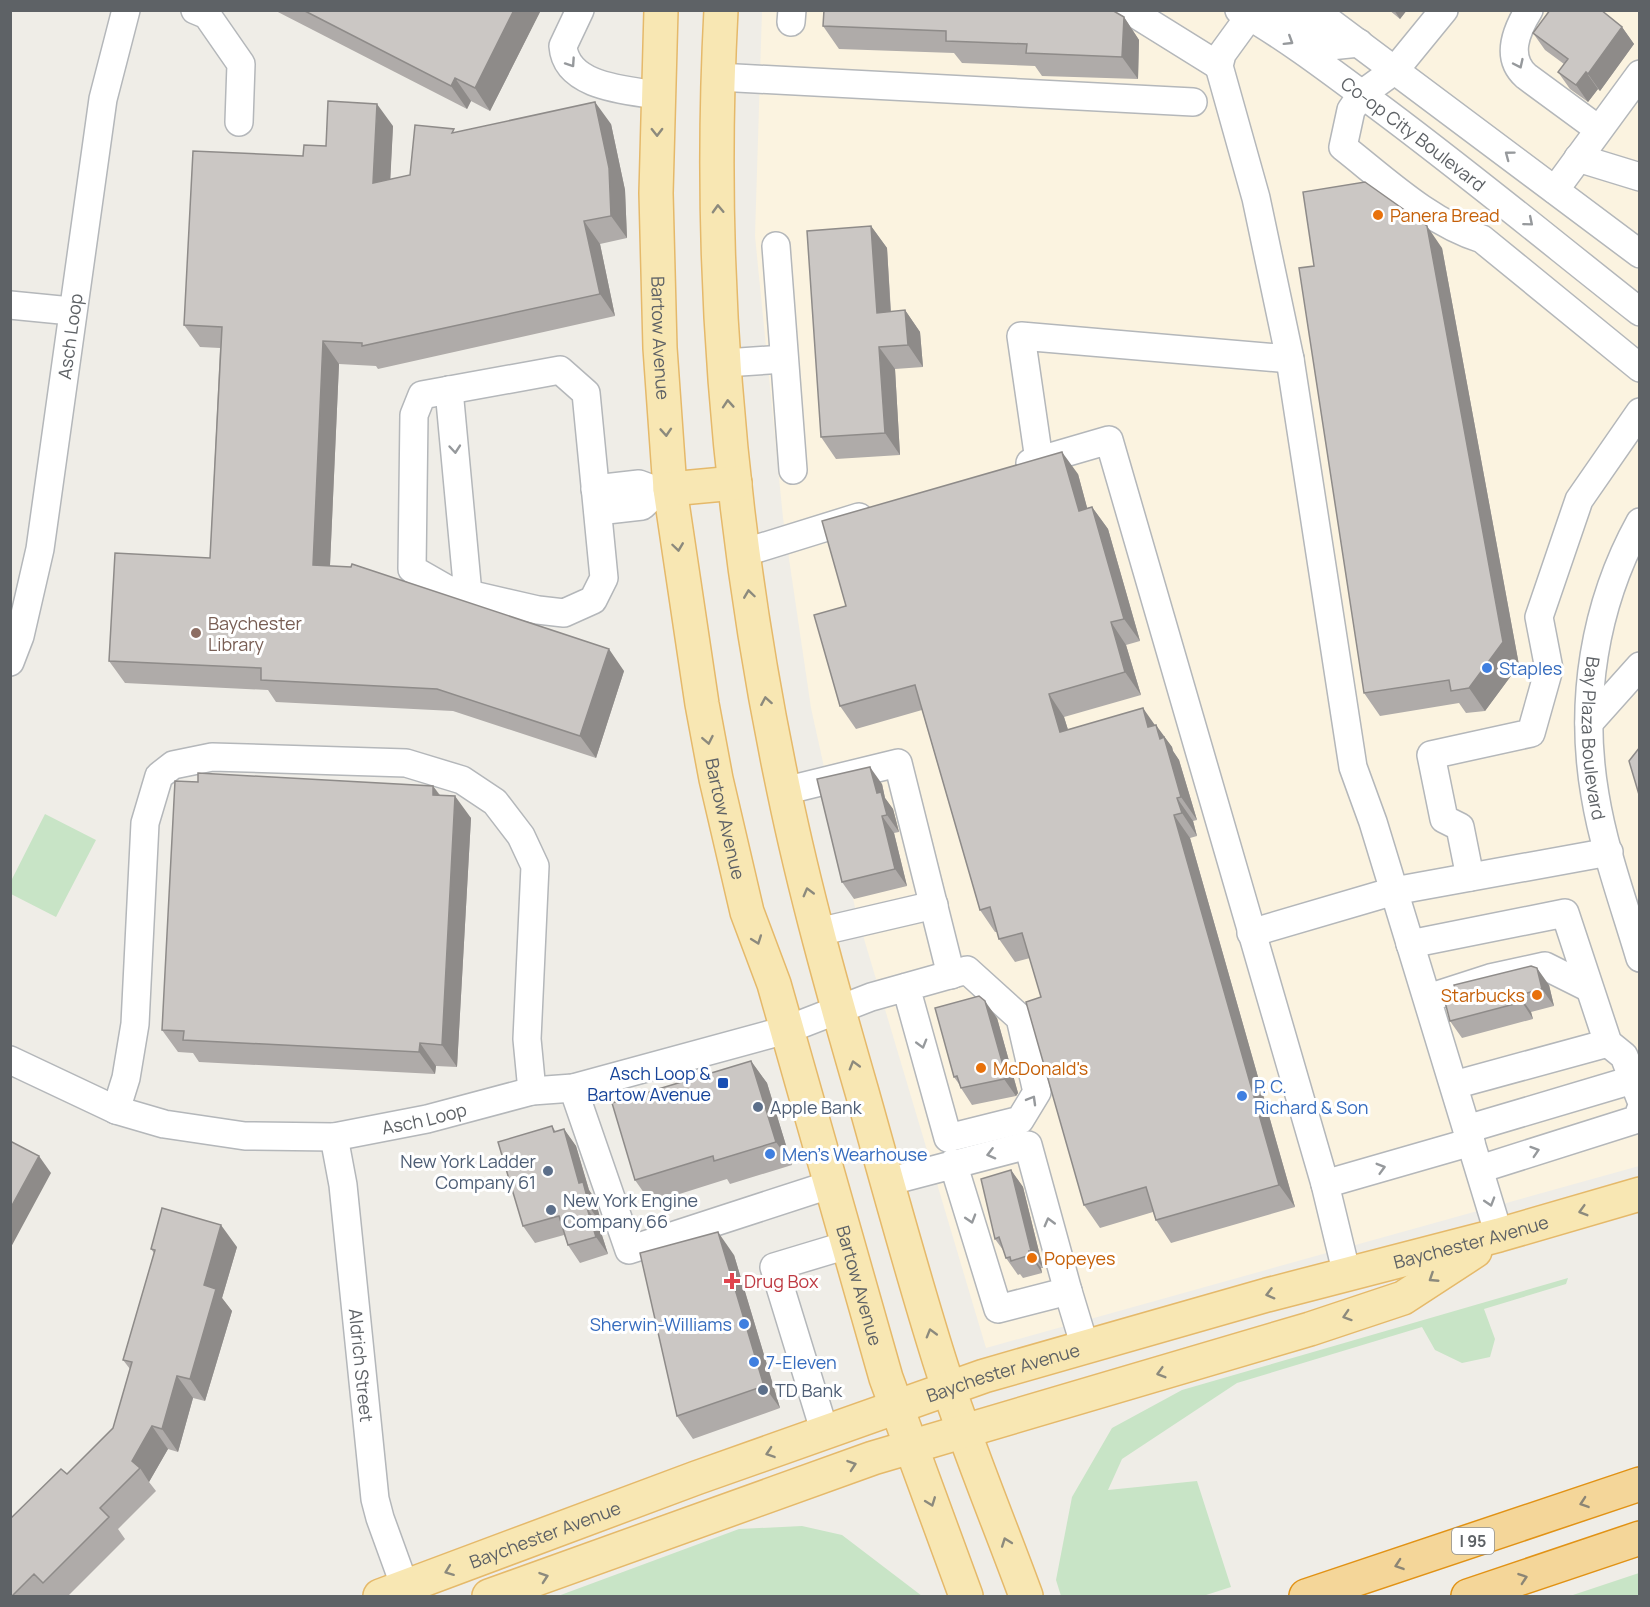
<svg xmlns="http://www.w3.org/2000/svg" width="1650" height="1607" font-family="Manrope,sans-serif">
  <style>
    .commercial { fill: #fbf3e0 }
    .green { fill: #c8e4c6 }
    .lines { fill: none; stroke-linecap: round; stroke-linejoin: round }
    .minor-casing { stroke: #b4b7ba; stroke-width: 30 }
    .major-casing { stroke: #e5b96a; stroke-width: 36 }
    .highway-casing { stroke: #e19215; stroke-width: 36 }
    .minor { stroke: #fff; stroke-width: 27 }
    .major { stroke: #f8e7b3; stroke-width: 33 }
    .highway { stroke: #f4d699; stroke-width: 33 }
    .wall { fill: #afaba9 }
    .shaded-wall { fill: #8e8b89 }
    .building { fill: #cbc7c4; stroke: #8e8b89; stroke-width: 1.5 }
    .oneway { stroke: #96999c }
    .oneway2 { stroke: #8c8a7d }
    .oneway3 { stroke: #8b8575 }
    .food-dot { fill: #e8710a; stroke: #fff; stroke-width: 2 }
    .education-dot { fill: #8d6e63; stroke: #fff; stroke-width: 2 }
    .shop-dot { fill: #3f7fe0; stroke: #fff; stroke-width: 2 }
    .transit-dot { fill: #1a4fb4; stroke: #fff; stroke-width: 2 }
    .service-dot { fill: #5c6f8a; stroke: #fff; stroke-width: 2 }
    .health-dot { fill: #e0444e; stroke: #fff; stroke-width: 2 }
    .labels { text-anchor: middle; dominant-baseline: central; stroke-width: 6; stroke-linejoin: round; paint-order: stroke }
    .shield { fill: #fff; stroke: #8e9194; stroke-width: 1.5 }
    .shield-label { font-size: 16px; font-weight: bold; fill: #5e6266 }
    .street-label { font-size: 18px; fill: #5e6266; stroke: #fff }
    .food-label { font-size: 18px; fill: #c56008; stroke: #fff; text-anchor: start }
    .education-label { font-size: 18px; fill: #785e54; stroke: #fff; text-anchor: start }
    .shop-label { font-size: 18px; fill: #366cbe; stroke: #fff; text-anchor: start }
    .transit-label { font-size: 18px; fill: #164399; stroke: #fff; text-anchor: end }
    .service-label { font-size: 18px; fill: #4e5e75; stroke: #fff; text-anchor: start }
    .health-label { font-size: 18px; fill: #be3a42; stroke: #fff; text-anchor: start }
  </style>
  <rect width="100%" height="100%" fill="#efede7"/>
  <path class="commercial" d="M762,10L1639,11V1166L986,1348L856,912L811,708L783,518L755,236Z"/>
  <path class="green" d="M45,814L96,840L56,917L11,894V881Z
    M1568,1278L1566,1284L1484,1309L1495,1339L1490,1357L1462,1363L1435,1350L1422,1327L1237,1383L1122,1459L1108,1490L1197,1481L1231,1587L1203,1596H1061L1056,1580L1072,1497L1112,1428L1182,1390Z
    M802,1526L842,1535L922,1596H558L739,1529Z
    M1639,1573V1596H1570Z"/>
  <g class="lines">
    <g class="minor-casing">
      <g id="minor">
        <path d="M195,10L207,15L241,64L239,122"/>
        <path d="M580,10L563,46C566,87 626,90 657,95"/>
        <path d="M1129,10L1219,66"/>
        <path id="s1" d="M1239,10C1286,37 1328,69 1371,101C1463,169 1550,241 1640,312"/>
        <path d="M1254,10L1222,54L1219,66L1256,198L1290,359L1353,767L1373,822L1499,1235"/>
        <path d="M1278,10L1330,46L1359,43"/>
        <path d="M1314,10L1640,254"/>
        <path d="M1444,10L1395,70L1362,94L1351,110L1343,147C1385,180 1430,223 1482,239L1640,368"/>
        <path d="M1529,10C1516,31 1505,57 1526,76L1598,129"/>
        <path d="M791,22L792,10"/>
        <path d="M718,77L1193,102"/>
        <path d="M1578,158L1640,177"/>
        <path d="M1555,190L1640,74"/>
        <path d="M776,246L793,470"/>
        <path d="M10,305L71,311"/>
        <path d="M725,363L784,359"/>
        <path d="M560,370L586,393L604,578L593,600L564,613L538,610L447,589L412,569L414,415L422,395Z"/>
        <path d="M449,390L468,594"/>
        <path d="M1039,460L1021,336L1290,359"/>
        <path d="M1030,463L1109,440L1325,1184L1347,1275"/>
        <path d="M595,489L639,484L658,491L642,506L598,511"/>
        <path id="s2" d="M1640,522C1594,605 1579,702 1595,795C1604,850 1624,904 1640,958"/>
        <path d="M743,553L859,517"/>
        <path id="s3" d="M10,662L20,636L40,549L103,99L126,10"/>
        <path d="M1589,723L1640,666"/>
        <path d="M784,791L898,763L951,975"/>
        <path d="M1470,877L1460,827L1444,819L1431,755L1531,733L1549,669L1539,617L1579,500L1640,412"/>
        <path d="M818,932L934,905"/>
        <path d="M1251,933L1394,891L1609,852"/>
        <path d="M1410,944L1565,913L1608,1043L1624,1056L1640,1098"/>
        <path d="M1428,998L1490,978L1545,966L1589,988"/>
        <path id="s4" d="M10,1060L116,1110L164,1124L245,1136L334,1137L427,1119L532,1091L573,1088L786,1030L871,997L967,970L1020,1018L1037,1092L1020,1120L948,1138L906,987"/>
        <path d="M1454,1085L1608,1043"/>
        <path d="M573,1088L629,1250L829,1185"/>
        <path d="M116,1110L126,1078L135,1024L145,823L159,776L173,765L212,757L406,763L462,780L495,802L521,836L535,866L527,1039L532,1091"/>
        <path d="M1467,1129L1632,1080"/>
        <path id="s5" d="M334,1137L343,1185L375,1499L380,1518L405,1587"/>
        <path d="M1480,1169L1638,1119L1640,1111"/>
        <path d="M887,1182L1028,1145L1068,1291L998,1309L953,1163"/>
        <path d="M1325,1184L1471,1142"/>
        <path d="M1068,1291L1085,1347"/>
        <path d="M825,1433L774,1267L847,1245"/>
      </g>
    </g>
    <g class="major-casing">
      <g id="major">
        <path id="s6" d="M661,10L656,193L660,348L670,489L702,704L716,779L747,912L774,984L886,1378L966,1596"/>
        <path d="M721,10C707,271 730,535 784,791C805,892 833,992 862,1092C887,1181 911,1270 939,1359C964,1439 997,1517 1026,1596"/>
        <path d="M670,489L735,483"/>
        <path id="s7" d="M380,1596L696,1478L984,1376L1267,1295L1499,1235L1640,1194"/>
        <path d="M489,1596L873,1458L1310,1329L1403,1298L1475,1251"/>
      </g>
    </g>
    <g class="highway-casing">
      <path id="highway" d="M1306,1596L1640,1484
        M1468,1596L1640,1538"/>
    </g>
    <use href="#minor" class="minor"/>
    <use href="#major" class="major"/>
    <use href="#highway" class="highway"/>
  </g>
  <path class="wall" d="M274,10H541L490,111L471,101L467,109Z
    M1389,10H1407L1400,19Z
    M1124,17L1139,40L1138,79L1042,76L1035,66L962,63L954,53L839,49L823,26Z
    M1622,27L1634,44L1600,91L1598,89L1588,102L1570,89L1558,72L1564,64L1545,50L1533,33Z
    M611,124L625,190L627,238L600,244L615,316L378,369L376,366L339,364L330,566L624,671L596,758L453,711L276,702L268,690L125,683L109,661L210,558L220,348L200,347L184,325L303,156L326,146L393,126L390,180L410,175L456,132Z
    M871,226L887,248L891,312L905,310L920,332L923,367L895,369L900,455L836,459L821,437Z
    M1442,248L1519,665L1485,711L1466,713L1459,703L1380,716L1364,693Z
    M1078,474L1087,508L1092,507L1108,529L1140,641L1126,645L1141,695L1064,717L1068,730L1155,725L1172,747L1173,751L1179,760L1197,820L1193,821L1197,836L1190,838L1295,1207L1171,1243L1156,1220L1153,1212L1100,1228L1084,1205L1041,997L1030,958L1015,962L999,939L997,932H995L980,910L922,710L856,729L840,706L846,606Z
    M198,782L433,786L440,795L471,818L457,1067L436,1066L435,1074L199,1062L193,1053L178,1052L162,1030Z
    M882,784L885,798L893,809L899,832L894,833L907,886L854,899L842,882Z
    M1549,985L1554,1006L1531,1012L1533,1019L1462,1038L1450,1021L1445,1002Z
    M997,1018L1018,1093L1016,1096L972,1105L961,1088L959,1084L954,1077Z
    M751,1061L767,1083L792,1165L730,1184L727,1179L651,1203L635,1180Z
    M552,1126L556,1132L564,1129L576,1146L589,1190L595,1199L602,1225L599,1226L608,1254L580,1263L568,1245L564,1235L535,1243L523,1226Z
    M1011,1170L1023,1187L1043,1268H1041L1042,1273L1023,1278L1020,1274L1018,1275L1006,1258L1003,1250L995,1239Z
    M237,1247L222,1298L232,1311L205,1401L193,1398L178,1452L168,1449L149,1482L156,1491L118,1529L125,1539L68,1596H10L67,1474L113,1428L130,1369L123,1360L154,1253L151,1249Z
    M734,1255L780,1408L693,1439L677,1416Z"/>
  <path class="shaded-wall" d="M514,10H541L490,111L475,88Z
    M1394,10H1407L1400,19Z
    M1124,17L1139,40L1138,79L1122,57Z
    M1622,27L1634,44L1600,91L1588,74Z
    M1586,72L1598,89L1588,102L1576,85Z
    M455,78L471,101L467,109L451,86Z
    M595,102L611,124L625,190L627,238L611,216Z
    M377,104L393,126L389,206L373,183Z
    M584,221L600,244L615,316L600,294Z
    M871,226L887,248L892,335L877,313Z
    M1427,226L1442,248L1519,665L1485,711L1469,688Z
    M905,310L920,332L923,367L908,345Z
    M323,341L339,364L329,587L313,565Z
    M879,347L895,369L900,455L885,433Z
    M1062,452L1078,474L1094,533L1079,511Z
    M1092,507L1108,529L1140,641L1124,619Z
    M1111,622L1126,645L1141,695L1125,672Z
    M609,649L624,671L596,758L580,736Z
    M1049,694L1064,717L1076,755L1060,732Z
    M1143,708L1157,728L1156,725L1172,747L1173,751L1179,760L1197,820L1181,797L1148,727Z
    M870,767L882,784L885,798L893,809L899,832L887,815L877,793Z
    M433,786L449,809L433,795Z
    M455,796L471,818L457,1067L442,1045Z
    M1177,798L1193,821L1197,836L1182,813Z
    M1174,815L1190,838L1295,1207L1279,1185Z
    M882,816L894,833L907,886L895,869Z
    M1537,968L1549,985L1554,1006L1542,989Z
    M1519,995L1531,1012L1533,1019L1522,1002Z
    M985,1001L997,1018L1018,1093L1016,1096L1004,1079Z
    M420,1043L436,1066L435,1074L419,1052Z
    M751,1061L767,1083L792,1165L776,1142Z
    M564,1129L576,1146L589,1190L595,1199L602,1225L590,1208L579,1183Z
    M39,1156L51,1173L10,1249V1209Z
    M1011,1170L1023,1187L1043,1268L1031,1251Z
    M587,1208L599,1226L608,1254L596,1237Z
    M221,1225L237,1247L222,1298L232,1311L205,1401L190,1379L204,1285Z
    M718,1232L734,1255L780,1408L764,1386Z
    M1029,1251L1041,1268L1042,1273L1030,1255Z
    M177,1376L193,1398L178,1452L162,1429Z
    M152,1426L168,1449L149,1482L140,1468L132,1461Z"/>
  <path class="building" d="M303,10H514L475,88L455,78L451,86Z
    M824,10H1112L1124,17L1122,57L1026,53L1027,44L946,41V31L823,26Z
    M1550,10H1601L1622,27L1588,74L1586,72L1576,85L1558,72L1568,59L1533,33Z
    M328,101L377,104L373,183L410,175L415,125L454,129L452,133L595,102L609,168L611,216L584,221L600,294L362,346V343L323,341L313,565L351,567L352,564L609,649L580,736L437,689L261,680V668L109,661L115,553L210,558L222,327L184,325L193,151L303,156L304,145L326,146Z
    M1365,182L1427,226L1503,642L1469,688L1451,691L1449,680L1364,693L1299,268L1314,266L1303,192Z
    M871,226L877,313L905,310L908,345L879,347L885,433L821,437L807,231Z
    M1062,452L1079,511L1092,507L1124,619L1111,622L1125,672L1049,694L1060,732L1143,708L1148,727L1156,725L1160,739L1164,737L1181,797L1177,798L1182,813L1174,815L1279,1185L1156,1220L1146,1187L1084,1205L1026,1002L1041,997L1022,933L999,939L990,907L980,910L915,685L840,706L814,615L846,606L822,521Z
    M1640,747V798L1629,761Z
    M870,767L877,793L881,792L887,815L882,816L895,869L842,882L817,779Z
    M198,773L433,786V795L455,796L442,1045L420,1043L419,1052L183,1040L184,1031L162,1030L175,781L198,782Z
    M1531,966L1537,968L1542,989L1519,995L1522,1002L1450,1021L1445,1002L1458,998L1454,985Z
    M979,996L985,1001L1006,1076L1004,1079L961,1088L957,1076L954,1077L935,1008Z
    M751,1061L776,1142L714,1161L713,1156L635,1180L612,1103Z
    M552,1126L554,1132L564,1129L579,1183L583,1182L590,1208H587L596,1237L568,1245L559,1216L523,1226L498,1142Z
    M10,1141L39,1156L10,1209Z
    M1011,1170L1031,1251H1029L1030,1255L1011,1261L1010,1257L1006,1258L999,1237L995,1239L981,1179Z
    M162,1208L221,1225L204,1285L216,1289L190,1379L177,1376L162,1429L152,1426L132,1461L140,1468L100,1508L109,1517L43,1583L34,1574L12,1596H10V1519L61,1469L67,1474L113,1428L132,1362L123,1360L155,1250L151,1249Z
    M718,1232L764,1386L677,1416L640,1253Z"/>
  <defs><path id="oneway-chevron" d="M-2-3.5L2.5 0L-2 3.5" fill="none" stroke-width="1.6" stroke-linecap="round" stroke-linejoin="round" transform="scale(1.5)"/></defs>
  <g class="oneway">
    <use href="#oneway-chevron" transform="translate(1289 41) rotate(32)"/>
    <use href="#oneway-chevron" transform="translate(571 63) rotate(56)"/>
    <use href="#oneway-chevron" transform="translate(1519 64) rotate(65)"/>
    <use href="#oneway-chevron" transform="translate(1509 155) rotate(-143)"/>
    <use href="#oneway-chevron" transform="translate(1529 222) rotate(40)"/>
    <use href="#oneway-chevron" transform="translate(455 449) rotate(85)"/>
    <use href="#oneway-chevron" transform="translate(922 1044) rotate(74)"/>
    <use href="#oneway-chevron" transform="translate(1032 1100) rotate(-60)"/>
    <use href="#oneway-chevron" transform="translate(1535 1151) rotate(-18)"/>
    <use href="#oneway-chevron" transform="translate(991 1154) rotate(166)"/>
    <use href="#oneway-chevron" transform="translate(1381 1168) rotate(-16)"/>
    <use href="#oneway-chevron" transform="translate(1490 1202) rotate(73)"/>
    <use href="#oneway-chevron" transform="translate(971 1219) rotate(73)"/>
    <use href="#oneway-chevron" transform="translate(1049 1222) rotate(-105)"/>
  </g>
  <g class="oneway2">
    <use href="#oneway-chevron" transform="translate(657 132) rotate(89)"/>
    <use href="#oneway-chevron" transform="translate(718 209) rotate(-92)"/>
    <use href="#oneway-chevron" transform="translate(728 404) rotate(-94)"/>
    <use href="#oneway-chevron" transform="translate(666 432) rotate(86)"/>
    <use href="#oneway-chevron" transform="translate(678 547) rotate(82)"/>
    <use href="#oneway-chevron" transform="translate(749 594) rotate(-98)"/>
    <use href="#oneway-chevron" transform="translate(766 701) rotate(-100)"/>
    <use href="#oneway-chevron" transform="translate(708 740) rotate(79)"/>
    <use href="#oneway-chevron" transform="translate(808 892) rotate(-105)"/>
    <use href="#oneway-chevron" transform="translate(757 940) rotate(70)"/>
    <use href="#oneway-chevron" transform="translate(854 1065) rotate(-106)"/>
    <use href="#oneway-chevron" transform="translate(1583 1211) rotate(164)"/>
    <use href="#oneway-chevron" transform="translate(1433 1278) rotate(147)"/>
    <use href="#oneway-chevron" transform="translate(1270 1294) rotate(165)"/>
    <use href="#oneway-chevron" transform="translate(1347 1316) rotate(162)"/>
    <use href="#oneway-chevron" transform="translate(931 1333) rotate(-106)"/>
    <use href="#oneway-chevron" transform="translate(1161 1373) rotate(164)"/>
    <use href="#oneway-chevron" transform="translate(770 1453) rotate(161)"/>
    <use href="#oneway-chevron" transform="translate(852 1465) rotate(-19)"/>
    <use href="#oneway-chevron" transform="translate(931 1502) rotate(69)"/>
    <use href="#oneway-chevron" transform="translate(1006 1542) rotate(-110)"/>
    <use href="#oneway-chevron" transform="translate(449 1571) rotate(159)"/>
    <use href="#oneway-chevron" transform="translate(544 1577) rotate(-19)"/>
  </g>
  <g class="oneway3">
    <use href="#oneway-chevron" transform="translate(1584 1503) rotate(161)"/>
    <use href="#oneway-chevron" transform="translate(1399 1565) rotate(161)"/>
    <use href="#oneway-chevron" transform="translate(1523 1578) rotate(-19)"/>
  </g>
  <g class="food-dot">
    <circle cx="1378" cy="215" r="6"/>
    <circle cx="1537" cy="995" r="6"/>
    <circle cx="981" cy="1068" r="6"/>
    <circle cx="1032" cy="1258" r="6"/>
  </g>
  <circle class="education-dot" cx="196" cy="633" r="6"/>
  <g class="shop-dot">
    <circle cx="1487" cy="668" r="6"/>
    <circle cx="1242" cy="1096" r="6"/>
    <circle cx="770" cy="1154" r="6"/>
    <circle cx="744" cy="1324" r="6"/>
    <circle cx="754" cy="1362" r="6"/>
  </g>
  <rect class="transit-dot" x="717" y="1077" width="12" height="12" rx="3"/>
  <g class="service-dot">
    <circle cx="758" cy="1107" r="6"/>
    <circle cx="548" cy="1171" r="6"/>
    <circle cx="551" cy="1210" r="6"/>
    <circle cx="763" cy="1390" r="6"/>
  </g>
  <path class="health-dot" d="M729 1272h6v6h6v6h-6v6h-6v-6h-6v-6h6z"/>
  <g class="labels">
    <rect class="shield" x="1452" y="1528" width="42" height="26" rx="4.5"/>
    <g class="shield-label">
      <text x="1473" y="1541">I 95</text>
    </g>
    <g class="street-label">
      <text stroke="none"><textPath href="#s1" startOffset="214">Co-op City Boulevard</textPath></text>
      <text stroke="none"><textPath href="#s3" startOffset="332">Asch Loop</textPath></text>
      <text stroke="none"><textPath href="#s6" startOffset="328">Bartow Avenue</textPath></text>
      <text stroke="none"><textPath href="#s2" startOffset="225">Bay Plaza Boulevard</textPath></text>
      <text stroke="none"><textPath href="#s6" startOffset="814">Bartow Avenue</textPath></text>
      <text stroke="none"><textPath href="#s4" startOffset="430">Asch Loop</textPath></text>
      <text stroke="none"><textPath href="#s7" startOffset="1148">Baychester Avenue</textPath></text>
      <text stroke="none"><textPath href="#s6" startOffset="1300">Bartow Avenue</textPath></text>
      <text stroke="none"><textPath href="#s5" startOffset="230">Aldrich Street</textPath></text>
      <text stroke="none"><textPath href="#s7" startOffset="662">Baychester Avenue</textPath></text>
      <text stroke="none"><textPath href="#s7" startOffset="176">Baychester Avenue</textPath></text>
    </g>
    <g class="food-label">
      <text x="1390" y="215">Panera Bread</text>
      <text x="1525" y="995" text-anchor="end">Starbucks</text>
      <text x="993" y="1068">McDonald's</text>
      <text x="1044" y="1258">Popeyes</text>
    </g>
    <g class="education-label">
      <text x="208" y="623">Baychester<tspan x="208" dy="21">Library</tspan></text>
    </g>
    <g class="shop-label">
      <text x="1499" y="668">Staples</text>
      <text x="1254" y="1086">P. C.<tspan x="1254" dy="21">Richard &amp; Son</tspan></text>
      <text x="782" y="1154">Men's Wearhouse</text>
      <text x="732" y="1324" text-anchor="end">Sherwin-Williams</text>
      <text x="766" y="1362">7-Eleven</text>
    </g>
    <g class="transit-label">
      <text x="711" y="1073">Asch Loop &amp;<tspan x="711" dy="21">Bartow Avenue</tspan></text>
    </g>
    <g class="service-label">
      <text x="770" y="1107">Apple Bank</text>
      <text x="536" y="1161" text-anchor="end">New York Ladder<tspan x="536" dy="21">Company 61</tspan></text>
      <text x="563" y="1200">New York Engine<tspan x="563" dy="21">Company 66</tspan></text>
      <text x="775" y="1390">TD Bank</text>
    </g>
    <g class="health-label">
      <text x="744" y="1281">Drug Box</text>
    </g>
  </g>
  <rect width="1650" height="1607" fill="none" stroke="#5e6266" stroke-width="24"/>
</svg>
